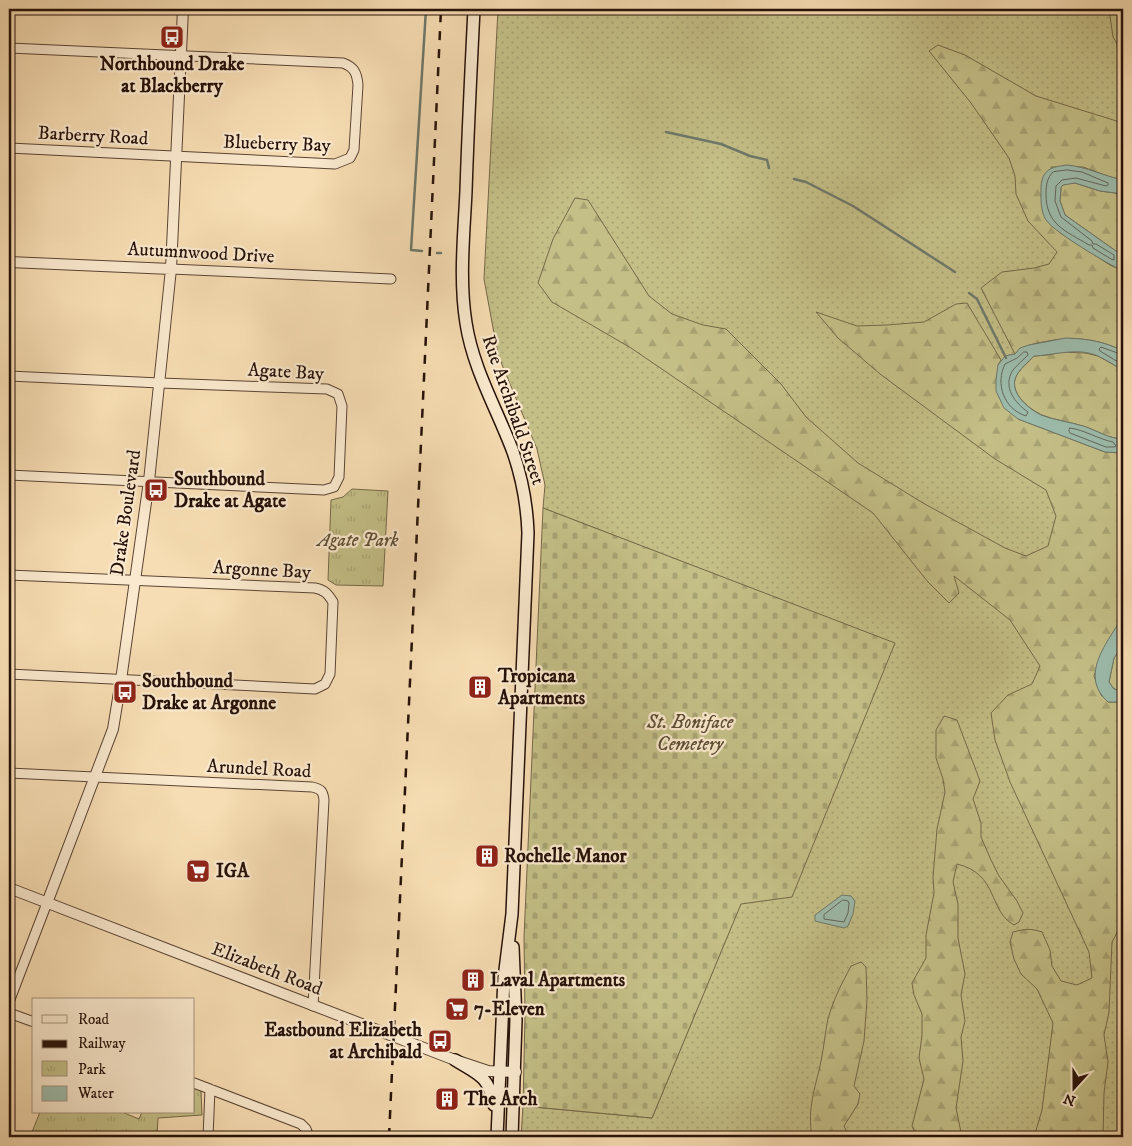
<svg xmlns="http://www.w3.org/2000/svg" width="1132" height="1146" font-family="'IM FELL DW Pica',serif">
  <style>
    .grass { fill: url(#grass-dots); stroke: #756848 }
    .forest { fill: url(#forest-firs); stroke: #756848 }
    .cemetery { fill: url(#cemetery-stones); stroke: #756848 }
    .park { fill: url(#park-tufts); stroke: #756848 }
    .water { fill: #9dbcac; stroke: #6d786b }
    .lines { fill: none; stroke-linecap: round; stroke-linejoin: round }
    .shore { stroke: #62665a; stroke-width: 1 }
    .stream { stroke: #6d786b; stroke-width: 2.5 }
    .minor-casing { stroke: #5a4434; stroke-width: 11 }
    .tertiary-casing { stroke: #5a4434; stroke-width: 12 }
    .secondary-casing { stroke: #261109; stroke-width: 14 }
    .minor { stroke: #fae9ce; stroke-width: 9 }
    .tertiary { stroke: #fae9ce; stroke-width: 10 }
    .secondary { stroke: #fae9ce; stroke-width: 11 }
    .rail { stroke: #261109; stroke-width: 2.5; stroke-dasharray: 9 9; stroke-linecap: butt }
    .labels { text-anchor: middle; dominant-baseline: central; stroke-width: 4.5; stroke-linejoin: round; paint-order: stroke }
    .poi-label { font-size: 19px; font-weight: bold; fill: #261109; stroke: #fae9ce; text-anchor: start }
    .street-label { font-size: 19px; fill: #261109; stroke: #fae9ce }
    .park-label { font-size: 19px; font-style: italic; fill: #5d4e35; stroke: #fae9ce }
  </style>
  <defs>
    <pattern id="grass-dots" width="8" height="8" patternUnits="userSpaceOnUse" patternTransform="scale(1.25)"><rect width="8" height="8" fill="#c4bf87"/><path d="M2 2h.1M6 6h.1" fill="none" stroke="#a8a373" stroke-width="1.8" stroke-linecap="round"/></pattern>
    <pattern id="forest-firs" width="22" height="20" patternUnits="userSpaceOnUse" patternTransform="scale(1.25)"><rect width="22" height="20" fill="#c4bf87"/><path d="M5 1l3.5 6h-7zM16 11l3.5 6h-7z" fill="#a8a373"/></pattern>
    <pattern id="cemetery-stones" width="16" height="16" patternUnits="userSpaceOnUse" patternTransform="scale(1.25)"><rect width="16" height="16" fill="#c4bf87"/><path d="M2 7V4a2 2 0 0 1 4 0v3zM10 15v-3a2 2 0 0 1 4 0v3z" fill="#a8a373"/></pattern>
    <pattern id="park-tufts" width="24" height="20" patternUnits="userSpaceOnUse" patternTransform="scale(1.25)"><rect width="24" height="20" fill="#c4bf87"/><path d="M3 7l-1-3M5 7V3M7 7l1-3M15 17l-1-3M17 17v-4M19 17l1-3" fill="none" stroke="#a8a373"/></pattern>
  </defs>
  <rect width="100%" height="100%" fill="#f7ddb3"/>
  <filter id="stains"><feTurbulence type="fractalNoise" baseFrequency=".004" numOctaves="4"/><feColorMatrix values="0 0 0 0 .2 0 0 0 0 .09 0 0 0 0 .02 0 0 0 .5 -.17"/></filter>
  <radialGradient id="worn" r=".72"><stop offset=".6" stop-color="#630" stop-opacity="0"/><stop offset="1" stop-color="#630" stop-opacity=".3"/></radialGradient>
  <path class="grass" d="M498,9H1123V180L1110,177V265L1123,271V351L1108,343L1015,354L1005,356L1105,452L1123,453V616L1103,650L1101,695L1123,702V1137H521L523,1106L652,1118L741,903L895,644L543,508L545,485L537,449L498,355L484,279Z"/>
  <path class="forest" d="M1109,9H1123V54L1113,37Z
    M938,45L965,55L1036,96L1123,123V180L1110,177L1083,167H1051L1059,232L1110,265L1123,271V351C1097,338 1071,336 1043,342C1032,344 1023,346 1015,354L981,288L1002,272L1034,268L1049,264L1057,252L1028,221L1016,194L1015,176L1009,158L971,103L929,51Z
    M1069,183H1075L1100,191L1123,194V256L1065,215L1060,201L1061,187L1063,185Z
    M575,198L588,200L649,296L672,314L703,325L726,329L781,384L806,417L858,463L923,503L1005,548L1026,556L1048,546L1056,516L1046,490L995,459L880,374L838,338L816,312L857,326L887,325L924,322L956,304L967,303L1001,360L998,365L1018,419L1105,452L1123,453V616L1103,650L1094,676L1101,695L1108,702H1123V927L1119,929L1112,942L1109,1012L1104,1035L1108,1062L1104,1093L1103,1137H1034L1042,1110L1053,1023L1037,989L1021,974L1014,959L1010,942L1013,932C1025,929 1030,928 1042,932L1050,950L1052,966L1061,981L1077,985L1092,978L1089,952L1010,782L995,740L991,713L1008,695L1032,684L1040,666L1010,620L954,576L959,593L949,603L928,582L873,513L631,348L552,302L538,283L553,239Z
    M1061,352L1085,353L1098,356L1123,370V439C1109,439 1096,430 1083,426C1070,422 1054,420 1042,415C1027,408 1006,390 1018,373C1022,367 1029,362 1034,356L1048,355Z
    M1123,645V691L1114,689L1109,682L1114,658Z
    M944,716L957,720L980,781L973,799L981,823V837L991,860L999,876L1017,901L1023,913L1019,922L1014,925C988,911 999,874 957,864L953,882L958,904V938L965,974L961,995L965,1021L961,1037L963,1061L956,1108L962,1137H917L912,1126L924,1079L919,1058L922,1035V1014L914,995L912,983L926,958V935L934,893L933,877L937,829L945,792L943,779L936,758V730Z
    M861,962L866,967L867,1000L864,1041L854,1086L860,1094L858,1104L844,1126L849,1137H812C807,1107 815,1090 821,1061C824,1047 825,1033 828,1019C833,1000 842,983 851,966Z"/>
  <path class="cemetery" d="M543,508L895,643L792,897L741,904L652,1118L523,1106L525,1015L524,937Z"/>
  <path class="park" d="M352,489L388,491L383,586L336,585L328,580L331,500L343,497Z
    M194,1088L201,1091L202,1115L158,1118L157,1137H30L40,1112H122L139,1119L142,1112H194Z"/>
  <path class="water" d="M1067,165C1087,167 1104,176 1123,180V194L1100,191L1075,183L1063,185L1061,187L1060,201L1065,215L1123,256V271C1108,264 1055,233 1046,220C1040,211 1041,197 1041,187C1042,169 1052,167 1067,165Z
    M1066,338C1088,339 1103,341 1123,351V370C1115,366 1107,360 1098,356C1078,347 1055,355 1034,356C1029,361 1022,367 1018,373C1006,390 1027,408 1041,415C1054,420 1070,422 1083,426C1096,430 1109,439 1123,439V453L1105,452L1018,419L1004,408L996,391V379L998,365L1005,356L1015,354L1020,348L1029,345Z
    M1123,616V645L1114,658L1109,682L1114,689L1123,691V702H1108C1078,675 1108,642 1123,616Z
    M842,895L851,896L855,901L853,914L848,926L844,928L815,921V915Z"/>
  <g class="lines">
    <path class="shore" d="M1067,170L1082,172L1108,183V185L1106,186L1076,178L1062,180L1056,186L1055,201L1061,217L1092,241L1093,244H1096L1114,255V260L1111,259L1093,248L1092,245H1089C1066,231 1046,225 1046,194C1046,185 1047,178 1053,172Z
      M1024,352H1027L1028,355C1023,360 1017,365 1013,370C1002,387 1015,403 1028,412L1026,416C1004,409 995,384 1005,364L1017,358Z
      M1123,355L1101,347L1099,349L1100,351L1123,365
      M1070,428C1085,430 1098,439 1113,442L1116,446L1114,447H1106L1070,433L1069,431Z
      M843,900L848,901L849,903L848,913L844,922L824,919V915Z"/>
    <path class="stream" d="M666,132L721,144L750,156L767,160L769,168
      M794,179L806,182L853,206L955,272
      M422,251L411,250L426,9
      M437,253H441
      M969,293L977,299L1006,358"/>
    <g class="minor-casing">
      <path id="minor" d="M9,48L343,63C354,67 357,73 358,85L354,150L350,158L335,164L9,148
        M171,269L391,279
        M9,376L160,383L327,389L338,394L342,406L339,477L334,487L324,490L9,475
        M9,575L315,588C325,590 328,594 333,602L330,674L325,684L315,689L9,674
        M9,773L312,787C321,789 323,791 324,800L313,1006
        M9,1002L47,903
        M9,1013L34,1022
        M194,1083L301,1124L306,1129L309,1137
        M208,1137L210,1089"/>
    </g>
    <g class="tertiary-casing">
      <path id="tertiary" d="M9,262L171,269
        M9,888L455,1060L488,1071L516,1072
        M47,903L113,729L121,680L149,481L171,269L183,9"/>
    </g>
    <g class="secondary-casing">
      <path id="secondary" d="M474,9C471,69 468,130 466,191C464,234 459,280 466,323C473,369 497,409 513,452C522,478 527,505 528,533L512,914L504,978L497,1137
        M455,1060C478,1074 489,1076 494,1105
        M512,1137L516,1020L513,947"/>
    </g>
    <use href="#minor" class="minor"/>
    <use href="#tertiary" class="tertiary"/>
    <use href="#secondary" class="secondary"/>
    <path class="rail" d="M389,1137L441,9"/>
  </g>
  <defs>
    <g id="bus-square" transform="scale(1.25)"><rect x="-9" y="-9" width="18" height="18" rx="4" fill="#8f2418" stroke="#fae9ce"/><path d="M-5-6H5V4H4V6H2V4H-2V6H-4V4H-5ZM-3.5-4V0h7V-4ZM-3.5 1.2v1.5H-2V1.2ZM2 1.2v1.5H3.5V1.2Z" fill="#fff"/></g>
    <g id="building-square" transform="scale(1.25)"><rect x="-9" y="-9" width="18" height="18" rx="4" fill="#8f2418" stroke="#fae9ce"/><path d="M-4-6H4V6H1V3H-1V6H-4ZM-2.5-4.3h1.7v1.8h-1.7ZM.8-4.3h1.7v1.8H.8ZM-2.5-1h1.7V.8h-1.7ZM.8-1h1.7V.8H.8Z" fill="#fff"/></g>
    <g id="supermarket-square" transform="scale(1.25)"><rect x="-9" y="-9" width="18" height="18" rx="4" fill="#8f2418" stroke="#fae9ce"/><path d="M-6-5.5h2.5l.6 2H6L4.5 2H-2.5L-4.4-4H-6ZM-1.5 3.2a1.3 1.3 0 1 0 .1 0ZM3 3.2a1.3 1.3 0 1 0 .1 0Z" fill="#fff"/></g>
  </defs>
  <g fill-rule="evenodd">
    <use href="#bus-square" x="172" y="37"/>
    <use href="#bus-square" x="156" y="490"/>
    <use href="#building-square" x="480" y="687"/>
    <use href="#bus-square" x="125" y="692"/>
    <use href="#building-square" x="487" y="856"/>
    <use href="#supermarket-square" x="198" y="871"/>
    <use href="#building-square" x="473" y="980"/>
    <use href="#supermarket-square" x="457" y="1009"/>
    <use href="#bus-square" x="440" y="1041"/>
    <use href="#building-square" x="447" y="1099"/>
  </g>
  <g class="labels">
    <g class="poi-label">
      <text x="172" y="64" text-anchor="middle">Northbound Drake<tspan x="172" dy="22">at Blackberry</tspan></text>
      <text x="174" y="479">Southbound<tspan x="174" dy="22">Drake at Agate</tspan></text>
      <text x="498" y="676">Tropicana<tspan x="498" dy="22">Apartments</tspan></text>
      <text x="142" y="681">Southbound<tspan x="142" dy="22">Drake at Argonne</tspan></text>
      <text x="504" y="856">Rochelle Manor</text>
      <text x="216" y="871">IGA</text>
      <text x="490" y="980">Laval Apartments</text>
      <text x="474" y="1009">7-Eleven</text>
      <text x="422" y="1030" text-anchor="end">Eastbound Elizabeth<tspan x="422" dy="22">at Archibald</tspan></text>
      <text x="464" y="1099">The Arch</text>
    </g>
    <g class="street-label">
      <text transform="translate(93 136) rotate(3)">Barberry Road</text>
      <text transform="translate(277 144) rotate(2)">Blueberry Bay</text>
      <text transform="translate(201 253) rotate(3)">Autumnwood Drive</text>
      <text transform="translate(286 372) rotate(3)">Agate Bay</text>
      <text transform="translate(513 410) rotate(71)">Rue Archibald Street</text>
      <text transform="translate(126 513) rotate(-82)">Drake Boulevard</text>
      <text transform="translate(262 570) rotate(3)">Argonne Bay</text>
      <text transform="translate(259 769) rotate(3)">Arundel Road</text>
      <text transform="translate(267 969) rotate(21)">Elizabeth Road</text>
    </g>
    <g class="park-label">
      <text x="358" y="540">Agate Park</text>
      <text x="690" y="722">St. Boniface<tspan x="690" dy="22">Cemetery</tspan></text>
    </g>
  </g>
  <rect width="1132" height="1146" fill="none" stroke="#f7ddb3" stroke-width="30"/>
  <rect x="10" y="10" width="1112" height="1126" fill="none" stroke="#261109" stroke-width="2.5"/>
  <rect x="15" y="15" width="1102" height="1116" fill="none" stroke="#261109"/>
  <rect x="32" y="998" width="162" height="115" fill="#fae9ce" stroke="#a5937f"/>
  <rect x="42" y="1015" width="25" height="8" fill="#fae9ce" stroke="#a5937f"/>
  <text x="78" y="1024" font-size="15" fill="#261109">Road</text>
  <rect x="42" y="1040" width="25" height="8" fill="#261109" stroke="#a5937f"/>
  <text x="78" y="1048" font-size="15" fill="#261109">Railway</text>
  <rect x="42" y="1061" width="25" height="15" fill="url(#park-tufts)" stroke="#a5937f"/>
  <text x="78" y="1074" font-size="15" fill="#261109">Park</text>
  <rect x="42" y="1086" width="25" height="15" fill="#9dbcac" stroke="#a5937f"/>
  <text x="78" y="1098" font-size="15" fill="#261109">Water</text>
  <g transform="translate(1074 1088) rotate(201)" stroke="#fae9ce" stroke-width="4" paint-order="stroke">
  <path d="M0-4L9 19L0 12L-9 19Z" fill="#261109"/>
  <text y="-8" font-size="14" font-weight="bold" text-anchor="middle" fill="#261109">N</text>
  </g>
  <rect width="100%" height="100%" filter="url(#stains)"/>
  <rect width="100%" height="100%" fill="url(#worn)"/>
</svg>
